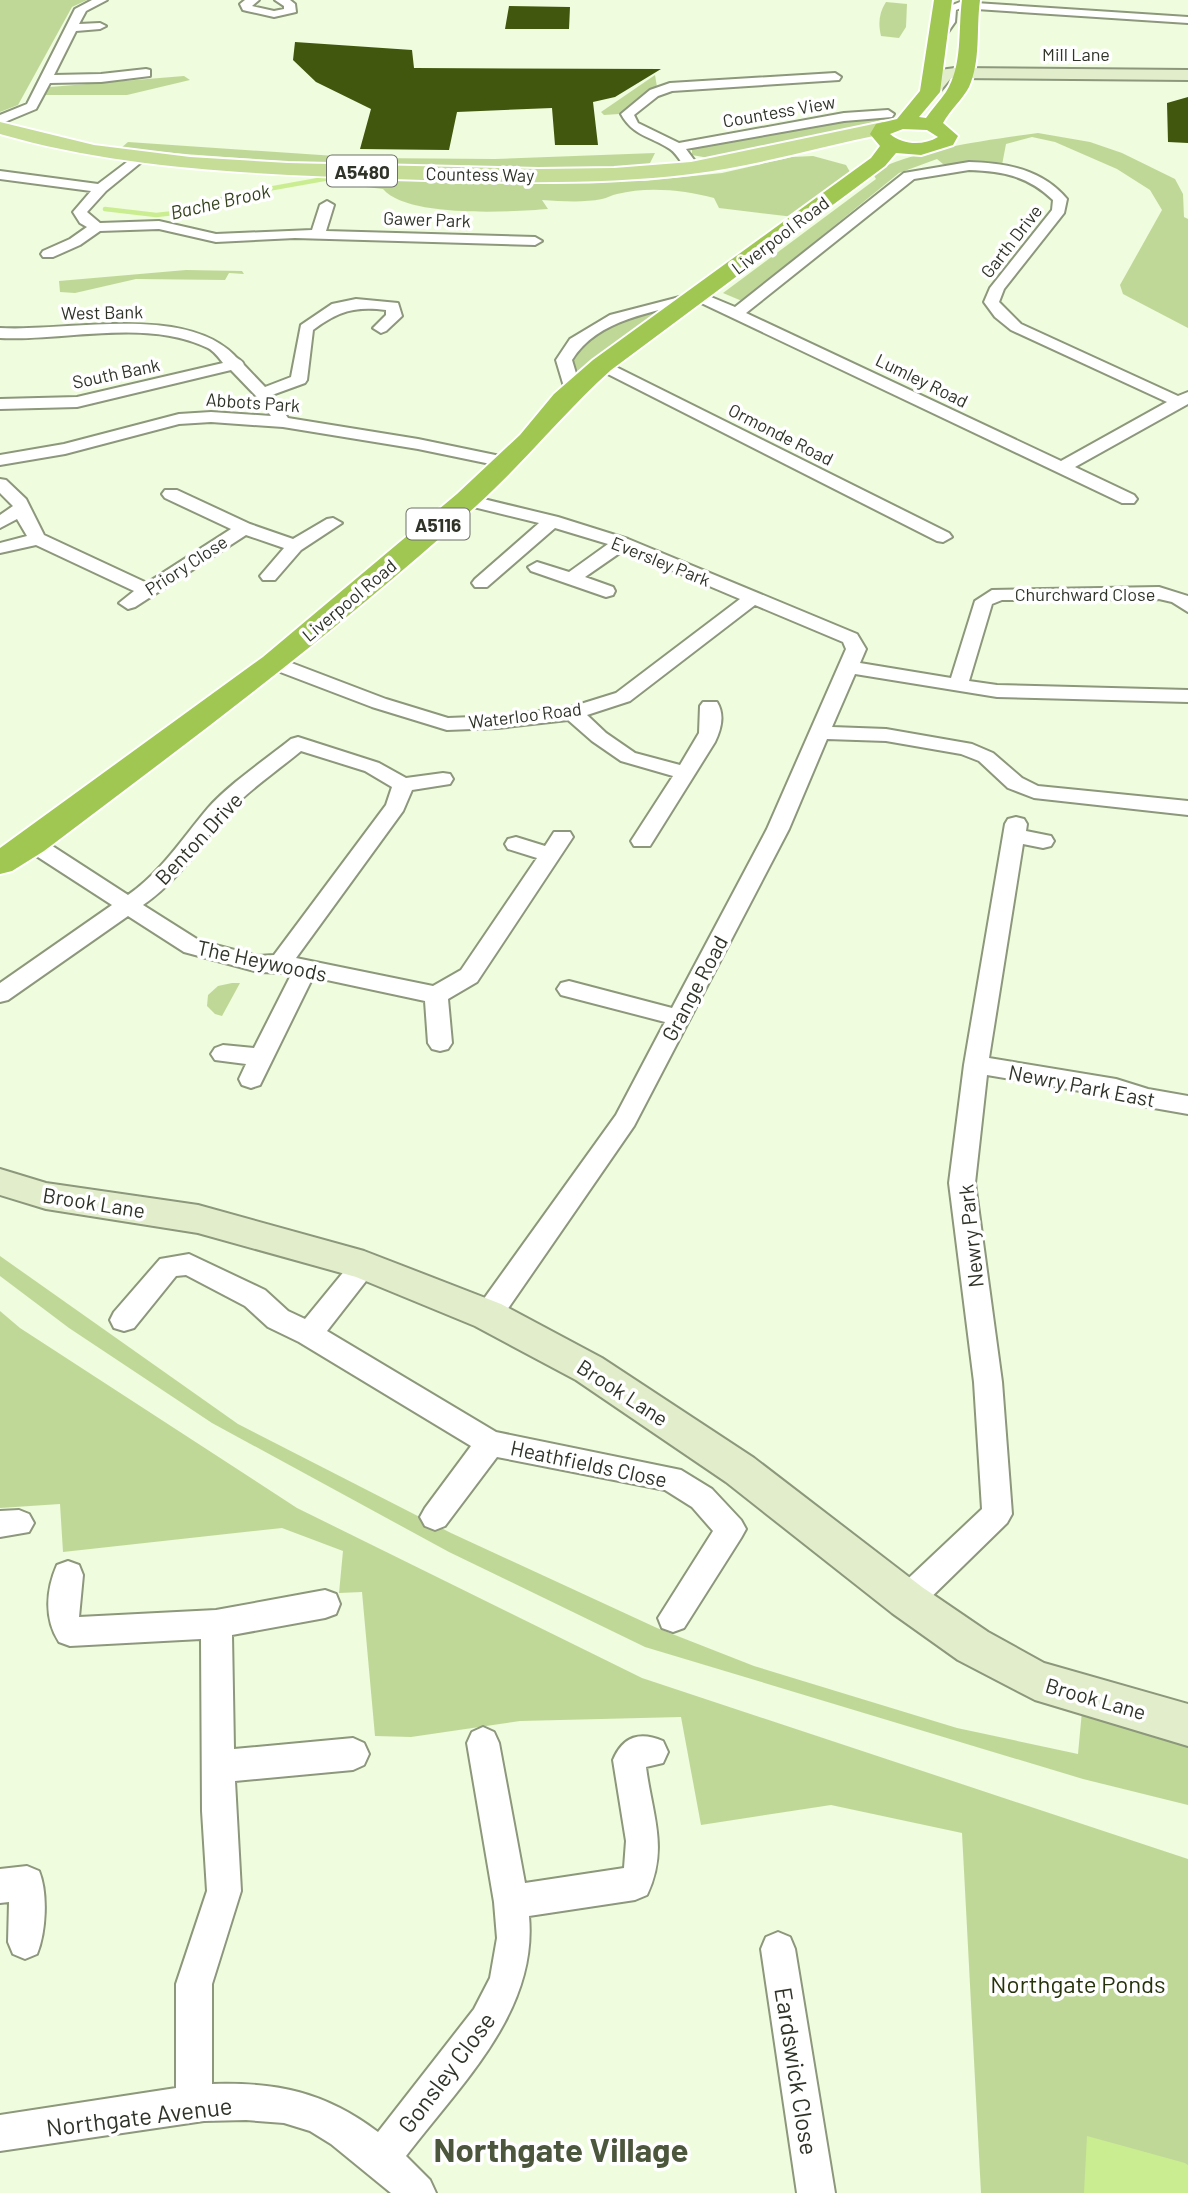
<svg xmlns="http://www.w3.org/2000/svg" width="1188" height="2193" font-family="Barlow,sans-serif">
  <style>
    .green { fill: #bfd898 }
    .water { fill: #cbed91 }
    .lines { fill: none; stroke-linecap: round; stroke-linejoin: round }
    .stream { stroke: #cbed91; stroke-width: 4.5 }
    .building { fill: #41570d }
    .street-casing { stroke: #8c977b; stroke-width: 4 }
    .secondary-casing { stroke: #8c977b; stroke-width: 4 }
    .primary-casing { stroke: #fff; stroke-width: 4 }
    .highway-casing { stroke: #fff; stroke-width: 4 }
    .street { fill: #fff; fill-rule: evenodd }
    .secondary { fill: #e2eecb; fill-rule: evenodd }
    .primary { fill: #c6dd97; fill-rule: evenodd }
    .highway { fill: #a0c752; fill-rule: evenodd }
    .labels { text-anchor: middle; dominant-baseline: central; stroke-width: 7; stroke-linejoin: round; paint-order: stroke }
    .far-street-label { font-size: 18px; fill: #2f3328; stroke: #fff }
    .shield { fill: #fff; stroke: #6d7068; stroke-width: 2 }
    .shield-label { font-size: 19px; font-weight: bold; fill: #2f3328 }
    .far-water-label { font-size: 19px; font-style: italic; fill: #33411b; stroke: #fff }
    .street-label { font-size: 21px; fill: #2f3328; stroke: #fff }
    .near-park-label { font-size: 24px; fill: #25320b; stroke: #fff }
    .near-street-label { font-size: 24px; fill: #2f3328; stroke: #fff }
    .near-district-label { font-size: 33px; font-weight: bold; fill: #4c563d; stroke: #fff }
  </style>
  <rect width="100%" height="100%" fill="#effcdd"/>
  <path class="green" d="M0,0H87L72,7L18,105L0,112Z
    M886,2L907,4L906,27L899,38L881,36C878,23 879,13 886,2Z
    M655,75L657,87L619,114L604,115L601,112Z
    M184,76L190,80L127,95H44L50,87Z
    M853,119L882,120L774,148L714,159L692,155V148Z
    M1038,133L1090,142L1122,153L1175,179L1183,194L1184,217L1188,219V328L1123,294L1120,285L1162,210L1150,190L1117,169L1055,142L1032,137L1006,144L1002,165L943,164L937,159L899,173L742,301L723,293L876,179L872,172C917,149 988,140 1038,133Z
    M128,142L365,158L495,159L655,153L650,163L643,167C469,173 294,165 121,148Z
    M813,156L846,165L850,172L794,217L719,208L714,198C685,190 647,186 617,194C612,195 607,198 602,199C582,203 561,201 542,200L548,209C512,212 407,218 383,189L333,183L347,179L645,181L722,173L792,157Z
    M186,270L242,271L244,274L229,273L225,280L136,279L75,293L60,292L59,281Z
    M647,313L657,315L580,371L572,370L570,360C595,331 612,323 647,313Z
    M232,983H240L222,1016L215,1014L207,1006L208,995L218,986Z
    M0,1256L238,1424L451,1533L657,1628L754,1666L957,1728L1078,1754L1082,1711L1188,1744V1805L1083,1779L645,1647L449,1552L212,1423L69,1328L0,1276Z
    M0,1311L20,1328L297,1508L642,1678L1188,1859V2193H981L962,1833L831,1805L701,1825L681,1717L520,1721L411,1737L375,1736L362,1592L339,1593L343,1551L282,1528L63,1552L60,1504L0,1508Z"/>
  <path class="water" d="M1087,2136L1185,2163L1188,2165V2193H1084Z"/>
  <g class="lines">
    <path class="stream" d="M105,209L156,215L184,212L234,195L335,177"/>
  </g>
  <path class="building" d="M509,6L570,7L569,29H505Z
    M295,42L412,50L414,68L661,69L615,97L593,102L598,145H555L552,108L457,112L449,150L360,149L371,109L316,82L293,60Z
    M1188,97V143L1168,142L1167,103Z"/>
  <g class="lines">
    <g class="street-casing">
      <path id="street" d="M92,0H107L86,11L79,24L100,23L106,26L100,29L76,31L54,75L101,74L146,69L150,70V76L101,82L50,83L36,109L0,124V115L27,104L75,9Z
        M245,0H259L252,6L274,11L284,9V6L275,0H290L295,4L296,12L274,17L247,11L243,10L240,4Z
        M960,2L1188,17V23L961,8L956,10L955,22L943,39H935L933,37L943,22L945,8Z
        M835,73L841,77L839,80L672,91L658,96L634,115L638,123L679,143L844,113L888,110L894,114L892,117L844,121L686,149L700,168L693,172C682,168 679,155 670,149C650,136 633,136 621,114L650,90L670,83Z
        M139,153L144,154V160L106,191L87,212L100,223L159,221L216,234L312,230L320,205L327,201L334,205L326,231L535,237L542,241L535,245L295,238L216,242L159,229L100,231L80,245L53,257H43L41,254L43,251L70,239L87,227L80,223L73,212L91,191L0,179V171L98,184Z
        M969,162C1006,163 1042,169 1067,199L1064,213L1004,289L999,302L1021,324L1178,396L1188,392V404L1075,467L1134,495L1137,499L1134,503H1122L697,301C654,312 597,319 572,360L581,390L573,395L565,390L556,360L570,339L610,315L699,292L735,307L904,173ZM969,170C1002,171 1028,176 1053,200L1052,210L990,288L984,302L995,317L1011,330L1167,402L1061,461L746,313L914,179Z
        M356,299L398,303L402,316L386,331L381,333L373,328L386,315V310C355,306 338,311 313,330L307,380L305,383L272,395L288,418L418,439L505,457L513,462L511,466L505,467L418,449L283,427L211,422L179,424L65,454L0,465V455L64,444L179,414L211,412L271,416L256,396L231,370L77,407L0,409V399L77,397L223,363C219,358 214,351 208,348C147,318 65,341 0,338V328C67,332 183,304 234,355C239,361 242,359 244,365L265,387L291,377L301,325L332,304Z
        M602,360L949,533L952,537L943,542L937,541L596,368L594,365L596,362Z
        M0,479L6,480L26,499L44,535L147,583L231,529L165,498L162,494L165,490H177L250,524L293,539L327,519L333,518L342,523L301,550L275,580H263L260,576L284,548L246,535L135,607L128,609L119,603L134,591L36,545L0,553V543L27,536L17,519L0,528V515L13,506L0,493Z
        M467,495L558,517L628,539L857,634L866,649L860,663L951,678L975,601L992,590L1159,587L1188,596V612L1172,602L1159,599L1002,600L992,604L969,681L997,685L1188,690V702L997,697L855,674L832,727L886,729L972,744L993,753L1022,778L1038,786L1188,801V815L1034,798L1008,788L979,761L961,754L886,741L827,739L789,829L634,1126L498,1323L488,1326L478,1323L474,1315L478,1307L616,1115L665,1022L561,995L557,989L561,983L569,981L672,1008L767,829L846,649L843,642L755,605L630,701L587,715L606,733L635,753L680,765L699,733L700,706L703,702H717C725,715 721,729 715,742L650,846H634L631,841L673,776L621,761L592,741L568,720L498,728L447,730L372,707L267,667L264,663L267,659H281L386,699L448,718L498,716L571,707L616,693L740,599L624,550L585,577L613,587L615,591L613,595L606,597L531,571L528,567L537,562L569,572L608,544L555,528L487,587H475L472,583L475,579L539,523L461,504L458,500Z
        M298,737L379,763L406,778L443,773L450,774L453,779L450,784L412,790L403,811L296,958L433,986L461,970L537,858L508,849L505,844L508,839L516,837L545,846L554,832H570L573,837L477,982L448,999L452,1043L448,1049L440,1051L432,1049L428,1043L425,1001L313,977L260,1085L251,1088L242,1085L239,1079L246,1064L215,1060L211,1054L215,1048L223,1045L254,1048L292,973L258,972L184,952L128,916L8,1000L0,1002V983L112,905L24,848L21,843L24,838H40L128,895C162,871 181,840 208,808C228,785 266,759 291,739ZM301,751L365,771L392,787L386,805L274,955L258,956L200,941L143,905C178,881 197,849 223,818C243,794 277,771 301,751Z
        M1016,817L1024,819L1027,824L1026,831L1051,836L1054,841L1051,846L1043,848L1023,844L989,1058L1116,1079L1148,1089L1188,1096V1114L1148,1107L1115,1097L987,1075L975,1183L1002,1382L1012,1514L1007,1523L918,1610L907,1614L896,1610L892,1600L896,1590L982,1509L974,1382L949,1183L964,1065L1005,824L1008,819Z
        M189,1254L265,1290L288,1311L305,1319L355,1258L364,1254L373,1258L377,1265L373,1272L327,1331L496,1432L681,1470L712,1489L741,1520L746,1529L741,1538L684,1628L673,1632L662,1628L658,1618L713,1531L692,1507L665,1490L497,1457L445,1526L435,1530L425,1526L420,1517L425,1508L471,1446L299,1342L268,1327L245,1306L186,1275L176,1276L134,1328L124,1331L114,1328L110,1320L114,1312L160,1259Z
        M19,1510L29,1514L34,1523L29,1532L0,1537V1511Z
        M68,1561L79,1565L83,1575L79,1617L216,1610L325,1590L336,1594L340,1604L336,1614L325,1618L232,1635L234,1749L353,1738L364,1743L369,1754L364,1765L353,1770L235,1781L241,1891L212,1984V2084C277,2082 325,2092 378,2132L474,2009L490,1978L497,1938L494,1902L467,1743L472,1732L483,1727L494,1732L499,1743L525,1883L624,1868L626,1841L613,1760C623,1736 640,1731 663,1741L668,1752L663,1763L646,1767C652,1815 669,1848 647,1895L635,1900L529,1916C538,2012 460,2085 406,2156L430,2180L436,2193H391L331,2144L310,2131L284,2123L246,2120L204,2121L0,2151V2115L176,2088V1984L207,1891L202,1811L201,1639L70,1646L59,1642C44,1619 46,1590 57,1565Z
        M27,1866L39,1871C48,1893 46,1932 37,1954L25,1959L13,1954L8,1942L9,1902L0,1903V1869Z
        M778,1932L790,1937L795,1949L835,2193H797L761,1949L766,1937Z"/>
    </g>
    <g class="secondary-casing">
      <path id="secondary" d="M955,68L1188,70V80L955,78H951L936,96H924L922,92L940,70Z
        M0,1169L46,1183L198,1205L364,1251L501,1304L602,1358L754,1458L922,1587L988,1632L1044,1663L1188,1704V1746L1035,1700L958,1660L892,1613L726,1482L576,1380L475,1326L356,1277L198,1233L46,1209L0,1195Z"/>
    </g>
    <g class="primary-casing">
      <path id="primary" d="M0,122L94,145L190,157L288,163L538,169L614,168L691,162L883,122L890,124L893,128L890,132L883,134C819,147 756,166 691,174C593,186 493,182 394,179C261,174 129,171 0,134Z"/>
    </g>
    <g class="highway-casing">
      <path id="highway" d="M934,0H952L940,92L919,117L926,118C932,109 940,101 946,92C963,66 958,29 962,0H980C976,29 981,60 969,87C962,100 950,110 943,123L958,136L953,145L921,155L896,153L885,166L611,370C563,413 524,463 476,506C339,630 191,740 44,851L12,871L0,874V848L263,657L457,494L520,435L554,394L593,360L871,158L880,146L870,134L876,124L897,119L920,91ZM903,129L927,130L938,137C923,146 903,145 890,134Z"/>
    </g>
    <use href="#street" class="street"/>
    <use href="#secondary" class="secondary"/>
    <use href="#primary" class="primary"/>
    <use href="#highway" class="highway"/>
  </g>
  <g class="labels">
    <g class="far-street-label">
      <text x="1076" y="54">Mill Lane</text>
      <text transform="translate(779 111) rotate(-10)">Countess View</text>
      <text transform="translate(480 174) rotate(1)">Countess Way</text>
      <text transform="translate(427 219) rotate(2)">Gawer Park</text>
      <text transform="translate(780 235) rotate(-37)">Liverpool Road</text>
      <text transform="translate(1011 241) rotate(-52)">Garth Drive</text>
      <text transform="translate(102 312) rotate(-1)">West Bank</text>
      <text transform="translate(116 373) rotate(-12)">South Bank</text>
      <text transform="translate(922 380) rotate(26)">Lumley Road</text>
      <text transform="translate(253 402) rotate(4)">Abbots Park</text>
      <text transform="translate(781 434) rotate(27)">Ormonde Road</text>
      <text transform="translate(661 561) rotate(22)">Eversley Park</text>
      <text transform="translate(186 565) rotate(-33)">Priory Close</text>
      <text x="1085" y="594">Churchward Close</text>
      <text transform="translate(349 600) rotate(-40)">Liverpool Road</text>
      <text transform="translate(525 715) rotate(-7)">Waterloo Road</text>
    </g>
    <g class="shield">
      <rect x="327" y="155.5" width="70" height="31" rx="5"/>
      <rect x="406.5" y="508.5" width="63" height="31" rx="5"/>
    </g>
    <g class="shield-label">
      <text x="362" y="171">A5480</text>
      <text x="438" y="524">A5116</text>
    </g>
    <g class="far-water-label">
      <text transform="translate(220 201) rotate(-13)">Bache Brook</text>
    </g>
    <g class="street-label">
      <text transform="translate(198 838) rotate(-47)">Benton Drive</text>
      <text transform="translate(262 960) rotate(12)">The Heywoods</text>
      <text transform="translate(694 988) rotate(-62)">Grange Road</text>
      <text transform="translate(1082 1085) rotate(11)">Newry Park East</text>
      <text transform="translate(94 1202) rotate(9)">Brook Lane</text>
      <text transform="translate(970 1236) rotate(-96)">Newry Park</text>
      <text transform="translate(623 1392) rotate(33)">Brook Lane</text>
      <text transform="translate(589 1463) rotate(12)">Heathfields Close</text>
      <text transform="translate(1096 1698) rotate(16)">Brook Lane</text>
    </g>
    <g class="near-park-label">
      <text x="1078" y="1983">Northgate Ponds</text>
    </g>
    <g class="near-street-label">
      <text transform="translate(797 2071) rotate(81)">Eardswick Close</text>
      <text transform="translate(446 2072) rotate(-53)">Gonsley Close</text>
      <text transform="translate(139 2116) rotate(-7)">Northgate Avenue</text>
    </g>
    <g class="near-district-label">
      <text x="561" y="2149">Northgate Village</text>
    </g>
  </g>
</svg>
